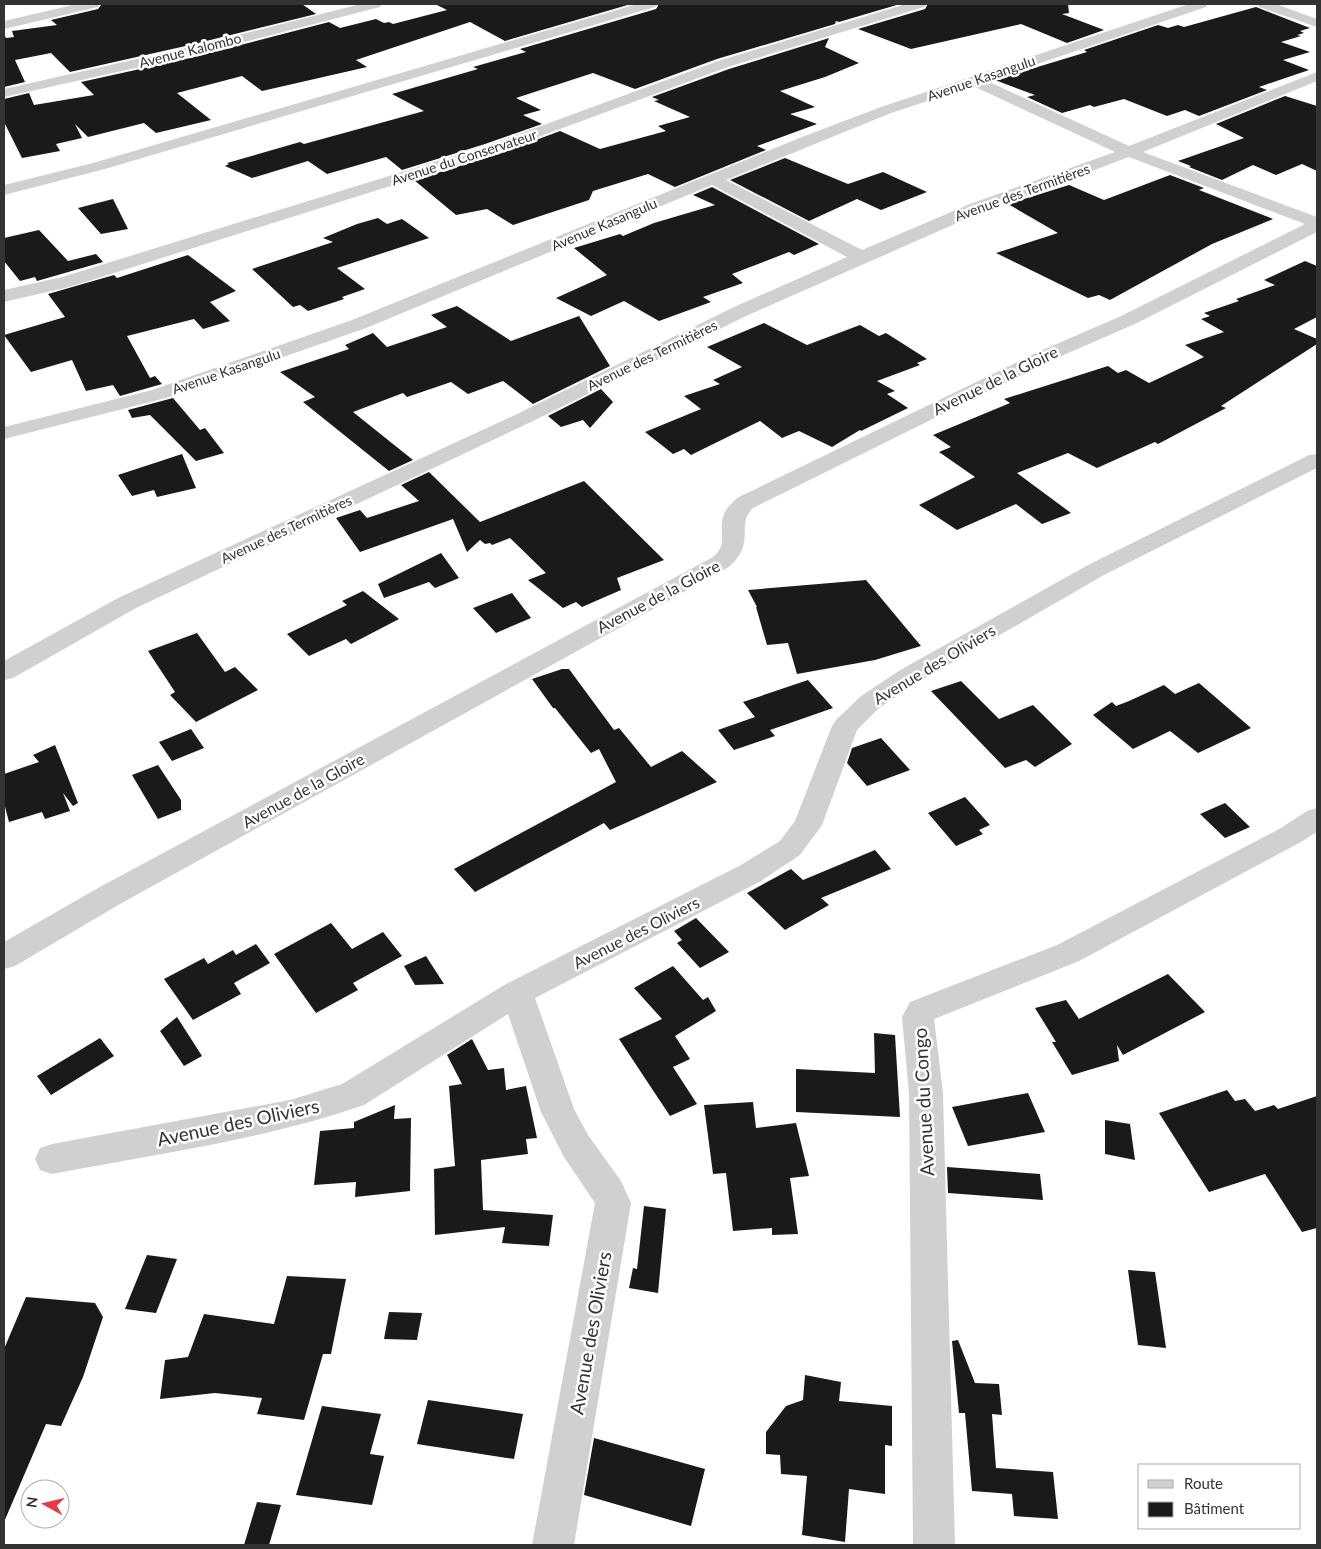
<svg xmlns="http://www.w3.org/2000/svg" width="1321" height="1549" font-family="Lato,sans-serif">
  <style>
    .building { fill: #1a1a1a }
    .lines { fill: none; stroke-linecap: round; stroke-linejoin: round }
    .minor { fill: #d0d0d0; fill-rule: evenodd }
    .labels { text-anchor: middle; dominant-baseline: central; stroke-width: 5; stroke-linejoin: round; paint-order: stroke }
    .far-street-label { font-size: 14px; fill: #333; stroke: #fff }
    .street-label { font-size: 16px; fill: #333; stroke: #fff }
    .near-street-label { font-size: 19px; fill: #333; stroke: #fff }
  </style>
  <rect width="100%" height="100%" fill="#fff"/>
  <path class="building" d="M102,4H302L316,14L190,45L70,72L51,53L15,60L25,82L4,87V34L6,38L14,37L12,31L57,25L51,20L98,9Z
    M435,4H631L505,41L470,22L356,60L367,67L262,91L242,76L177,93L211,120L156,133L144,123L88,137L75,124L82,138L56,144L60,151L22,158L4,122V99L29,93L34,105L94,95L81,82L190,58L329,22L340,28L376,19L384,23L389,22L393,24L447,10Z
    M659,4H900L839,22L836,21L835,24L717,59L635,89L593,73L516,98L541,110L523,115L542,124L485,144L402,170L386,157L327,174L308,161L252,178L225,166L229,164L227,163L300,142L304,144L424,111L392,94L478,69L473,67L526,52L520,49L656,9Z
    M928,4H1068L1069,13L1062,14L1104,30L1067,43L1021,24L911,49L858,29L925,9Z
    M1256,7L1310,28L1300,31L1304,33L1297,35L1301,36L1281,42L1310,52L1283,60L1309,70L1259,87L1267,90L1199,116L1185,110L1167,116L1124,99L1094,107L1090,105L1062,113L1027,97L1035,95L995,80L1087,52L1084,50L1158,25L1168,28L1178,25L1184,27Z
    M829,38L825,47L859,63L825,77L780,91L815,107L790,114L817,124L757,146L766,150L675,187L648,174L593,191L589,200L513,225L487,209L456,215L414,180L499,154L560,131L600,149L666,131L658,126L690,117L654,101L659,100L652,97L729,69Z
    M1285,96L1317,106V171L1302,164L1276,175L1253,165L1222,180L1189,167L1191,166L1178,161L1244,138L1216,124Z
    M785,158L848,184L883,172L927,192L881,210L857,199L809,221L730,180Z
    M1170,175L1204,188L1199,190L1273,219L1212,244L1110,300L1099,295L1088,298L996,253L1058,233L1008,204L1069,185L1104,200Z
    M712,187L819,244L794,255L789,252L732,274L743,283L703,297L711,302L659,321L624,301L591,316L556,298L607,275L574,248L620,234L623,236L654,223L715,205L693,195Z
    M113,199L128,229L101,234L78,208Z
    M378,218L387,224L402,219L429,238L337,268L365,289L342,297L344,299L308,311L300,305L293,307L252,269L333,242L323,238L357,224Z
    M39,230L68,261L96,254L103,262L37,281L35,277L20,281L4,261V238Z
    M188,255L236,291L210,302L230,321L203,329L194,319L127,336L150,378L155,376L162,384L120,396L113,385L86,391L72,360L31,372L4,335L65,317L48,294L114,275L117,278Z
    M1305,261L1317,266V317L1294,329L1317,339V344L1221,406L1226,408L1158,444L1155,442L1097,468L1068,453L1017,473L1071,513L1042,524L1016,504L957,530L919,505L975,477L939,452L951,447L933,435L1010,403L1004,399L1108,366L1118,373L1126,370L1149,383L1204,357L1185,345L1224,332L1201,319L1210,316L1204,313L1239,301L1236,299L1275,285L1264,280Z
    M457,306L511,341L579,316L610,366L533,404L503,381L468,394L451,382L407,397L403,393L353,412L413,460L389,471L303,402L315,397L280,372L349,349L345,345L373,333L387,347L447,327L431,315Z
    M764,323L807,345L860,325L879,336L886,333L927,359L917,363L920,365L877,381L895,391L887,394L908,408L861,431L860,430L832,447L799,431L782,438L760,421L691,455L684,449L673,454L645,432L701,409L684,396L720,384L713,380L742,367L707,347Z
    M601,389L613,402L590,428L583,420L561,427L548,416Z
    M173,398L200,430L205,428L224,453L196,461L150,415L132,418L128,410Z
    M182,454L196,488L157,497L154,490L132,496L118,475Z
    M429,472L480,522L584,481L664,560L617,578L621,590L582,607L576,602L563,608L528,580L546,573L510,538L492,545L490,543L485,544L480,540L467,552L453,519L360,552L336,518L360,510L367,518L419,501L401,485Z
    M441,553L459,578L435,588L429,582L384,598L378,584Z
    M866,580L921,646L875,660L797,674L788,643L767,645L756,607H757L748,590Z
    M363,591L399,619L351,644L346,639L309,656L287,634L347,605L342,601Z
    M512,593L531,618L496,633L473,608Z
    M197,633L225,672L235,667L258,690L196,722L170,695L175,692L148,651Z
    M562,669H569L614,730L619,728L651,767L682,751L717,782L610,830L604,823L475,892L454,869L616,782L599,749L591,753L555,708H553L532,679Z
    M808,680L833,708L770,730L775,736L734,750L718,730L755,717L743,702Z
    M961,681L999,719L1033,705L1072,744L1035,767L1026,760L1005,768L931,691Z
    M1199,683L1251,728L1198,753L1170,731L1133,749L1093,715L1112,702L1116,706L1129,701L1164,685L1175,694Z
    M191,729L204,748L172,761L159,742Z
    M881,738L910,770L867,786L847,763L852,748Z
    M55,745L78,803L73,806L63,793L70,811L45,819L42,812L9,822L4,803V774L39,762L33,755Z
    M158,765L181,800V810L158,819L132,775Z
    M965,797L990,825L979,830L983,834L956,846L928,813Z
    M1225,803L1250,827L1225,838L1200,814Z
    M875,850L891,869L821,898L829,905L785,930L747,893L791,869L803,880Z
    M696,918L729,952L700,968L677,943L682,940L674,931Z
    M331,923L352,949L383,932L402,956L353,983L358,990L316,1013L274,954Z
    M256,944L270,963L234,983L241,994L193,1020L164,979L204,958L208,964L233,950L236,955Z
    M426,956L444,984L415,985L404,966Z
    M673,966L703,1000L708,997L716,1011L675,1036L690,1059L673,1067L697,1104L670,1116L619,1039L662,1019L634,988Z
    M1168,974L1205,1012L1123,1055L1117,1045L1119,1061L1072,1075L1052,1042H1056L1035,1008L1066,1000L1079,1019Z
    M177,1017L202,1056L184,1066L160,1031Z
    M874,1033L895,1035L900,1117L796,1112V1069L875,1073Z
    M100,1038L114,1056L51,1095L37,1076Z
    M472,1039L488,1070L504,1068L506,1090L526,1086L537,1138L526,1139L528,1154L481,1160L483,1210L553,1215L549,1246L502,1243L505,1227L435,1235L434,1169L455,1166L449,1086L462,1084L447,1055Z
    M1227,1090L1235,1101L1245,1099L1255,1111L1274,1105L1278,1109L1317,1096V1228L1302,1232L1265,1174L1209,1192L1159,1113Z
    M1028,1093L1045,1132L968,1146L952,1107Z
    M753,1102L756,1128L796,1123L809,1176L790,1178L798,1234L772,1235V1228L733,1231L726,1173L713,1174L704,1105Z
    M395,1105L394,1119L411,1118L410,1191L355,1197L356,1182L314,1185L320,1131L354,1128V1122Z
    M1105,1120L1130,1124L1135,1160L1105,1154Z
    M947,1167L1040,1174L1043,1200L948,1193Z
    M644,1206L666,1209L658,1293L629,1288L633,1268L637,1269Z
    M147,1255L177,1259L156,1313L125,1309Z
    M1128,1270L1155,1272L1166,1348L1138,1345Z
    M287,1276L346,1279L331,1354H323L304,1420L257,1414L262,1398L215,1393L160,1399L165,1360L188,1357L204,1314L274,1324Z
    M26,1297L95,1303L103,1317L83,1377L61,1426L46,1424L4,1522V1349Z
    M389,1312L422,1313L417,1340L384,1339Z
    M958,1340L975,1383L999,1384L1002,1415L992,1414L996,1468L1053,1472L1058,1519L1014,1516L1012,1494L972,1491L965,1413H959L952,1341Z
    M805,1375L841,1382L839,1401L892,1406V1446L885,1445V1494L849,1489L845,1542L802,1535L807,1476L781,1474L780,1455L766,1454V1432L786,1406L803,1400Z
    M428,1400L523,1414L514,1459L417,1444Z
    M322,1406L381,1414L370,1454L384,1456L372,1505L296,1495Z
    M594,1438L705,1469L691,1526L584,1495Z
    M257,1502L281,1505L269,1545H244Z"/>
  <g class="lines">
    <path class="minor" d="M77,4H100L98,7L4,29V21Z
      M361,4H382L380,7L190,56L4,97V89L190,47Z
      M637,4H657L655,7L105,169L4,195V185L93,163Z
      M906,4H926L924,7L728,67L498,152L73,286L4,302V290L62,277L486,146L718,61Z
      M1189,4H1208L1206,7L987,81L1129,146L1317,72V81L1143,152L1317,217V232L1135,324L1052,360L753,508C735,525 757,542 729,567L120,904L15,966L4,969V942L98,888L713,557C729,543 718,534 723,517C725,509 731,504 737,498L1038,352L1121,316L1305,224L1129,157L982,212L746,316L531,422L136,608L13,678L4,680V661L118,598L517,414L732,308L847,257L712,185L366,328L166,398L4,439V427L152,390L352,320L802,137L881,107ZM973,86L1115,152L970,204L862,250L726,180L891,113Z
      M1257,4H1276L1317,19V27L1259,7Z
      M1317,454V468L1104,575L920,681L879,708L857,730L822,825L800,855L761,881L535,998L574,1109L588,1135L621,1181L631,1203L574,1545H532L595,1203L564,1157L541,1112L508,1014L364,1105C263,1140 156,1154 52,1174L40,1170L35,1159L40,1148L52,1144L290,1100L342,1084L506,984L741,865L780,841L795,821L832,726L836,720L861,696L902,669L1088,565L1309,455Z
      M1317,808V832L1301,842L1079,961L934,1019L943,1093L955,1545H913L909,1093L902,1017L910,1002L1057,945L1281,828L1307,811Z"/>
  </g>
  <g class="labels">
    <g class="far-street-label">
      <text transform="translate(190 50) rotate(-14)">Avenue Kalombo</text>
      <text transform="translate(981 78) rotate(-19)">Avenue Kasangulu</text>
      <text transform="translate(464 157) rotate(-18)">Avenue du Conservateur</text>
      <text transform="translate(1022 192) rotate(-20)">Avenue des Termitières</text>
      <text transform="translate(604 224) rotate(-23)">Avenue Kasangulu</text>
      <text transform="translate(652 355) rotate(-26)">Avenue des Termitières</text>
      <text transform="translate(226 371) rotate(-19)">Avenue Kasangulu</text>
      <text transform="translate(286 529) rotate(-25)">Avenue des Termitières</text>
    </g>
    <g class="street-label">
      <text transform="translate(995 380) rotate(-26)">Avenue de la Gloire</text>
      <text transform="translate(658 596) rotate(-28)">Avenue de la Gloire</text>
      <text transform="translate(934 664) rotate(-31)">Avenue des Oliviers</text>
      <text transform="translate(303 790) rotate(-29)">Avenue de la Gloire</text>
      <text transform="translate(636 932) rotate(-27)">Avenue des Oliviers</text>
    </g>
    <g class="near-street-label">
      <text transform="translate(923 1102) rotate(-93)">Avenue du Congo</text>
      <text transform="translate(238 1122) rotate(-12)">Avenue des Oliviers</text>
      <text transform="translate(590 1333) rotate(-80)">Avenue des Oliviers</text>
    </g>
  </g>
  <rect width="1321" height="1549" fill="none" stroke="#333333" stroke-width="10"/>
  <rect x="1138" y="1464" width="162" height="65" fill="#ffffff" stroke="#adadad"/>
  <rect x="1148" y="1480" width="25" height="8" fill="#d0d0d0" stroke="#adadad"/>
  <text x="1184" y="1489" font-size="15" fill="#333333">Route</text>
  <rect x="1148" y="1502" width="25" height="15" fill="#1a1a1a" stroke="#adadad"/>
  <text x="1184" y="1514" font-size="15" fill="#333333">Bâtiment</text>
  <g transform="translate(45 1504) rotate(278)"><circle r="24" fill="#ffffff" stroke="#adadad"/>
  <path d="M0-4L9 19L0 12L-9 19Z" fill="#e63946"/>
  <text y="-8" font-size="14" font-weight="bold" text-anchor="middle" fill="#333333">N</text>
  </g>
</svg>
